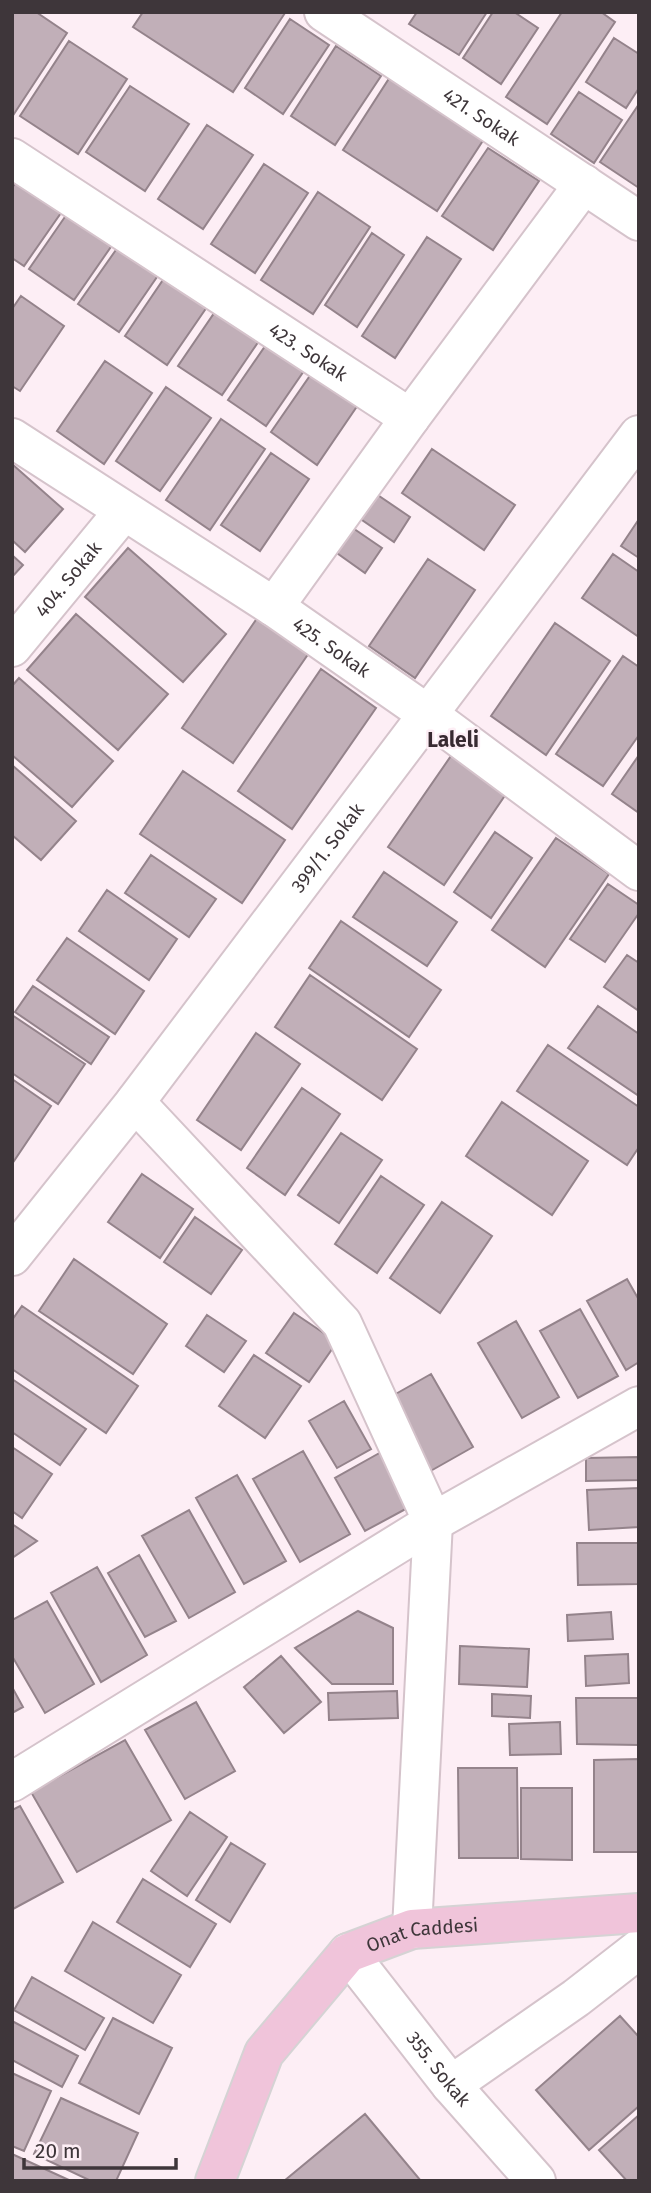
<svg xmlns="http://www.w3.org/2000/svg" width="651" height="2193" font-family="'Fira Sans',sans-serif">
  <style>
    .building { fill: #c1afb8; stroke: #94838b; stroke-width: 2 }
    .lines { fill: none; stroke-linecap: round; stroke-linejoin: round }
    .minor-casing { stroke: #d5c3cb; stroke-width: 42 }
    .major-casing { stroke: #d5d3d4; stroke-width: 42 }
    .minor { stroke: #fff; stroke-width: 38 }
    .major { stroke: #f0c4da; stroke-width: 38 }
    .labels { text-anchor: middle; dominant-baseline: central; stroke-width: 5; stroke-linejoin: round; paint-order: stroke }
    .street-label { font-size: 19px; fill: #3e363a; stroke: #fdeef5 }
    .neighbourhood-label { font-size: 21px; font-weight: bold; fill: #382a31; stroke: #fdeef5 }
  </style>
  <rect width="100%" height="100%" fill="#fdeef5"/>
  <path class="building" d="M12,12H36L67,33L12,117Z
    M143,12H284L285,13L233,92L133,27Z
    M417,12H487L459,55L409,24Z
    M493,12H514L538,28L501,84L463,58Z
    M562,12H601L615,22L547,124L506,97Z
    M290,19L329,45L283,114L245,88Z
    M614,38L639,54V88L626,108L586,82Z
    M69,41L127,79L78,154L20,116Z
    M336,46L381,76L335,145L291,116Z
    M390,77L484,139L437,211L343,150Z
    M130,86L189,124L145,191L86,152Z
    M579,92L622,120L594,163L551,134Z
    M639,104V188L600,162Z
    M207,125L253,155L203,229L158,199Z
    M488,148L539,181L493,250L442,216Z
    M264,164L308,193L255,273L211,244Z
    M18,179L63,210L24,266L12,258V188Z
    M318,192L370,227L313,314L261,280Z
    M69,211L115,241L74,300L29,269Z
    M372,233L404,255L357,327L325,305Z
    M427,237L461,259L395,358L362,336Z
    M118,247L159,274L119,332L78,304Z
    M167,274L209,304L167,365L125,336Z
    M21,296L64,326L20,391L12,386V309Z
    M219,306L263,335L222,395L178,366Z
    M270,339L308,365L266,426L228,400Z
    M105,361L152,393L104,464L57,431Z
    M316,367L362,399L317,465L271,432Z
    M166,387L211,418L160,491L116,461Z
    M221,419L265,449L210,530L166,500Z
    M432,449L515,505L484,550L402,493Z
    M271,453L309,479L260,551L221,525Z
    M12,464L63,509L25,552L12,540Z
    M363,485L410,517L394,542L346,509Z
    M639,519V558L621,546Z
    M344,522L382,548L365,573L327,546Z
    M128,548L226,634L183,682L85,597Z
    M613,554L639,572V637L582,598Z
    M12,555L23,565L12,577Z
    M428,559L475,590L415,678L369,646Z
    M76,614L168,694L118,750L27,670Z
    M260,614L311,650L233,763L182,728Z
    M555,623L610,661L546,755L491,716Z
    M623,656L639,667V735L603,786L556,754Z
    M321,669L376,708L292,829L238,791Z
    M19,678L113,761L72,807L12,755V686Z
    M453,753L508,791L444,885L388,847Z
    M639,755V813L612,794Z
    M12,765L76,821L41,860L12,835Z
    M183,771L285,840L242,903L140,834Z
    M495,832L532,858L491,918L454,892Z
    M556,838L609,874L545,967L492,930Z
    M151,855L216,899L189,937L125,893Z
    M384,872L457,922L427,966L353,917Z
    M608,884L639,905V913L605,962L570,939Z
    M107,890L177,939L149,980L79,931Z
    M341,921L441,990L409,1037L309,968Z
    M67,938L144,991L115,1034L37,980Z
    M627,955L639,963V1011L604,987Z
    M310,975L417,1049L382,1100L275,1027Z
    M33,986L109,1037L91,1064L15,1012Z
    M598,1006L639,1034V1096L568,1048Z
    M12,1015L85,1064L58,1104L12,1073Z
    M256,1033L300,1064L241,1150L197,1120Z
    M548,1045L639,1107V1147L627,1165L517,1091Z
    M12,1079L51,1106L12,1164Z
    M302,1088L340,1114L285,1195L247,1168Z
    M502,1102L588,1161L552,1215L466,1156Z
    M341,1133L382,1160L339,1223L298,1195Z
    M142,1174L193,1209L160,1258L108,1222Z
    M381,1176L424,1205L377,1273L335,1244Z
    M442,1202L492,1236L440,1313L390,1278Z
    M195,1217L242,1250L211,1294L164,1262Z
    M74,1259L167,1324L133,1374L39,1311Z
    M627,1279L639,1300V1362L626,1370L587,1301Z
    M22,1306L138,1386L106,1433L12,1369V1320Z
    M580,1309L618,1376L578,1398L540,1331Z
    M294,1313L337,1342L309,1382L266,1353Z
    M207,1315L246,1341L224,1372L186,1346Z
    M516,1321L559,1397L522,1418L478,1343Z
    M254,1355L301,1386L265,1438L219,1406Z
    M431,1374L473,1447L427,1473L385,1400Z
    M12,1379L86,1429L60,1465L12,1432Z
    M344,1401L371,1449L337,1468L309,1421Z
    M12,1447L52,1474L22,1518L12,1511Z
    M303,1451L350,1534L300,1562L253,1479Z
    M383,1451L413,1505L365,1531L335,1478Z
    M639,1457V1480L586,1481V1458Z
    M237,1475L286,1561L244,1584L196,1498Z
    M639,1488V1527L589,1530L587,1490Z
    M189,1510L235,1592L189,1618L142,1536Z
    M12,1524L37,1541L12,1558Z
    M577,1543H639V1584L578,1585Z
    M139,1555L176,1621L145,1637L108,1573Z
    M97,1567L147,1655L101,1682L51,1593Z
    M47,1601L94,1684L45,1713L12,1656V1620Z
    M358,1611L393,1628V1684H332L295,1648Z
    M611,1612L613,1639L568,1641L567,1615Z
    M460,1646L529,1649L527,1687L459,1684Z
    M628,1654L629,1683L586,1686L585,1656Z
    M281,1656L321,1702L284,1733L244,1687Z
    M12,1687L23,1707L12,1713Z
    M397,1691L398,1718L329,1720L328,1693Z
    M492,1694L531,1696L530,1718L492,1716Z
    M576,1698H639V1745L577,1744Z
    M196,1702L235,1771L185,1799L145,1730Z
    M560,1722L561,1754L510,1755L509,1724Z
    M125,1740L171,1820L77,1872L31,1792Z
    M639,1759V1852H594V1760Z
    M458,1768H517L518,1858H459Z
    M521,1788H572V1860L521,1859Z
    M20,1806L63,1882L13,1909L12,1810Z
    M190,1812L227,1837L187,1896L151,1871Z
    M231,1843L265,1864L230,1922L196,1900Z
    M143,1879L216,1924L190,1967L117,1922Z
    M93,1922L181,1975L153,2023L65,1971Z
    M32,1977L104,2018L85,2050L14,2010Z
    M620,2016L639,2037V2106L589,2150L536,2090Z
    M113,2018L172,2048L139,2114L79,2083Z
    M12,2021L78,2056L62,2087L12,2060Z
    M12,2073L51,2091L24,2151L12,2146Z
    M61,2098L138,2133L116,2181H91L34,2154Z
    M365,2114L421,2181H284Z
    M639,2115V2181H627L599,2150Z
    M12,2154L71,2181H12Z"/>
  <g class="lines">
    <g class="minor-casing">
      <g id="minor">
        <path id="s1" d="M324,12L639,221"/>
        <path id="s2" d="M12,158L410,418L274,607"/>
        <path d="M410,418L584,184"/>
        <path id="s3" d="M12,438L274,607L426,713L639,871"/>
        <path id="s4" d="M12,647L124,511"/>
        <path d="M135,1102L342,1323L433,1522L412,1929"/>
        <path id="s5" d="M12,1256L135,1102L639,435"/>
        <path d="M12,1782L433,1522L639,1406"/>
        <path id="s6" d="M348,1953L451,2085L536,2181"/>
        <path d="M451,2085L576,1998L639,1949"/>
      </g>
    </g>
    <g class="major-casing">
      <g id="major">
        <path id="s7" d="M215,2181L264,2053L348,1953L412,1929L639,1913"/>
      </g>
    </g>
    <use href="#minor" class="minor"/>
    <use href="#major" class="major"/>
  </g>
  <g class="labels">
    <g class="street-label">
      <text stroke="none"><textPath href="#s1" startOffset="189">421. Sokak</textPath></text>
      <text stroke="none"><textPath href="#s2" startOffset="354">423. Sokak</textPath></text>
      <text stroke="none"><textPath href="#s4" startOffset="88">404. Sokak</textPath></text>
      <text stroke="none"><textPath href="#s3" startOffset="382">425. Sokak</textPath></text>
      <text stroke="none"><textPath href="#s5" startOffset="516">399/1. Sokak</textPath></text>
      <text stroke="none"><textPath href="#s7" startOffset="345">Onat Caddesi</textPath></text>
      <text stroke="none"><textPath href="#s6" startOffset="147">355. Sokak</textPath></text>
    </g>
    <g class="neighbourhood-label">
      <text x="453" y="740">Laleli</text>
    </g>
  </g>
  <rect width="651" height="2193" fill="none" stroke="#3e363a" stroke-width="28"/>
  <path d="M24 2158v10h152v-10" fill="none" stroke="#3e363a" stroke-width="3.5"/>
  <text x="35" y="2158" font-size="21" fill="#3e363a" stroke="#fdeef5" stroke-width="5" paint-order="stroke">20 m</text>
</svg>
